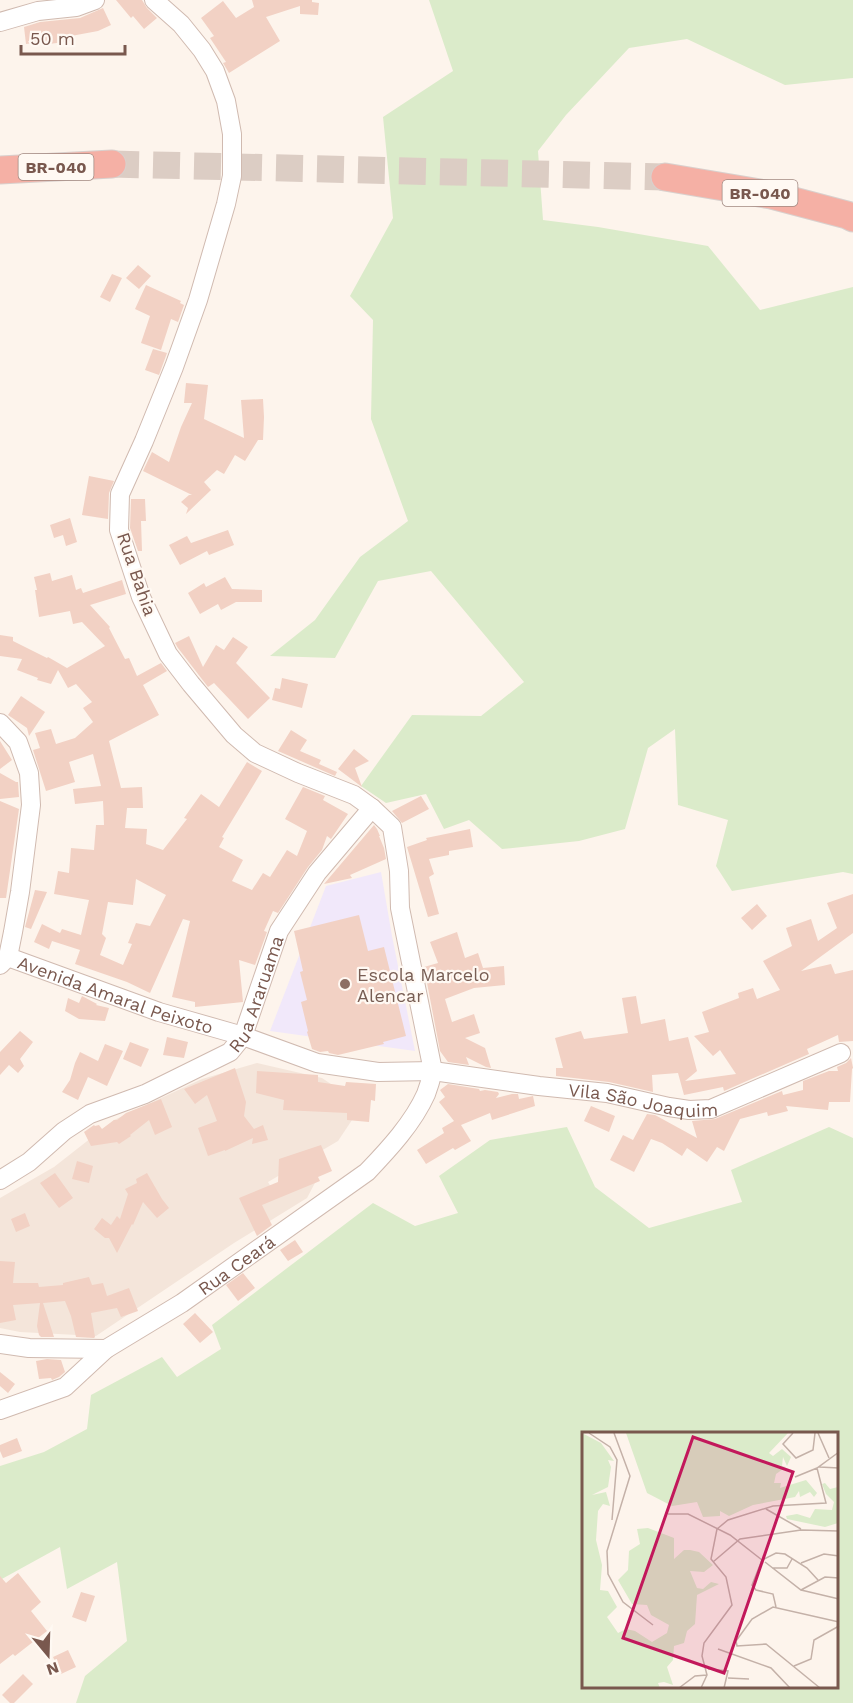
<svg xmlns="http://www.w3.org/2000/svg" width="853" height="1703" font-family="'Work Sans',sans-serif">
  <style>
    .residential { fill: #f4e5da }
    .education { fill: #f1e8fa }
    .green { fill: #dbebca; fill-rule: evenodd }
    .building { fill: #f2d1c4; fill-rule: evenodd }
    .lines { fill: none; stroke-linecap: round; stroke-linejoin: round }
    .highway-tunnel { stroke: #dccdc4; stroke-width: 27; stroke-dasharray: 27 14; stroke-linecap: butt }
    .minor-casing { stroke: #d0bab0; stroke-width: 20 }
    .highway-casing { stroke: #d9d0cd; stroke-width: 29 }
    .minor { stroke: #fff; stroke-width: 18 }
    .highway { stroke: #f5b0a5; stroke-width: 27 }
    .education-dot { fill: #8d6e63; stroke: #fff9f3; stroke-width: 2 }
    .labels { text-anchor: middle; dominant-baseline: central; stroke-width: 4.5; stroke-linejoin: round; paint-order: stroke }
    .shield { fill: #fff9f3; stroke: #a18880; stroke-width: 1.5 }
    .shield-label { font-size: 16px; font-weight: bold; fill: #79584e }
    .street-label { font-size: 18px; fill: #79584e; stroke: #fff9f3 }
    .education-label { font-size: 18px; fill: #785e54; stroke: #fff9f3; text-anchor: start }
    .inset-road { fill: none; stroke: #c4b1a8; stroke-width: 1.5 }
    .view { fill: #c2185b; fill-opacity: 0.15; stroke: #c2185b; stroke-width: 3 }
    .inset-edge { fill: none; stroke: #79584e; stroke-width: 3 }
  </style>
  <rect width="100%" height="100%" fill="#fdf4ec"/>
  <path class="residential" d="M257,1063L322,1078L362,1105L338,1141L268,1182L277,1198L317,1179L307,1198L234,1243L96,1336L20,1332L0,1328V1198L54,1167L114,1120L202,1079Z"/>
  <path class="education" d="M381,872L392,936L415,1051L270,1031L326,886Z"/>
  <path class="green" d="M429,0H853V78L785,85L687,39L629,48L566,115L538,151L543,220L598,227L708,246L760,310L853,287V874L843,872L732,891L716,866L728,820L678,805L675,729L648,748L625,829L579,841L502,849L469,820L444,829L426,794L386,803L361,786L412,715L481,716L524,682L431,571L378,581L335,658L270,656L315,620L360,557L408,521L371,419L373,320L350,296L393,218L383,117L453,71Z
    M567,1127L595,1187L649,1228L742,1202L731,1170L829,1127L853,1138V1703H76L85,1676L127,1641L117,1562L67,1589L60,1547L0,1580V1466L44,1452L87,1429L91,1395L162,1357L177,1377L221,1349L212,1325L373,1203L415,1226L458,1213L439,1176L490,1140ZM583,1433H836V1686H583Z"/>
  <path class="building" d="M116,0H142L147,8L157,18L144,29L133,16L131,18Z
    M252,0H312V2L319,3L318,15L300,14V6L266,17L280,41L229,73L223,63L226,62L210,38L214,36L201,18L223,1L236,18L254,7Z
    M103,8L111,25L98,31L71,36L72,41L49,44L48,41L26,44L24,27L40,22L80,18Z
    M138,265L151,276L139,289L126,278Z
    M112,274L122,278L110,302L100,297Z
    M146,285L181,301L180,303L184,305L178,322L171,319L161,350L141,343L150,316L135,309Z
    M153,349L167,353L159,375L145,370Z
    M186,383L208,385L204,419L244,438L241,400L263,399L264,417L263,440H258L245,461L235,455L224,474L217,470L204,482L211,490L186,514L188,508L181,502L189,495H192L143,471L152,452L169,462L181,427L192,403H184Z
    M89,476L114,481L109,493L108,519L82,515Z
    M131,499H145L146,521H141L142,551H138L130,528Z
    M70,518L77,542L66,546L63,535L54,538L50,525Z
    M228,530L234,545L209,555L207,551L180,565L169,545L187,536L191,543Z
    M50,573L52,581L72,575L76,590L81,588L83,593L122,580L126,594L90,605L110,627L109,628L125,659L129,658L137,676L161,663L167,671L143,685L159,715L109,741L121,788L142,787L143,808H127L125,828L147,829L146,844L163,850L187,819L184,818L201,794L219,807L247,762L262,771L222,837L224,838L219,847L243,860L232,881L252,890L263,873L270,877L287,850L297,856L307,831L285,819L303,787L325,796L323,800L348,814L331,839L327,836L322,850L308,867L278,913L273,911L264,931L267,932L255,965L239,960L243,1002L195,1007V1002L172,997L190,921L183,919L150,993L127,982L75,964L80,950L52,941L49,949L34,942L42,924L60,933L62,929L81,935L89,900L54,894L58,871L69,873L71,848L94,850L96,825H104L103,801L75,804L73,789L101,786L93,754L69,762L75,782L46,791L33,750L40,748L35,733L51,729L56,744L75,738L93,722L83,708L92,702L76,684L68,688L58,670L51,684L37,680L38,678L17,670L22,659L0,656V635L13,637V641L47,658L48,657L67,668L105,646L82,622L73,624L70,611L39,617L35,590H37L34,577ZM136,879L166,895L150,926L136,923L128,943L132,944L123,965L100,955L106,938L102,934L108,902L133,905Z
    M225,577L232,589L262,590V602H236L221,610L218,604L200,614L188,593L204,583L206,587Z
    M189,636L203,667L216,645L224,650L233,637L248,647L236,663L270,698L248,719L214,683L208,687L178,648L175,643Z
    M282,678L308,684L302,708L272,700L275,688L280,689Z
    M21,696L45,712L29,736L27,728L8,715Z
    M291,730L307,740L300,751L321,760L319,764L337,772L335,776L278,751Z
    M0,741L12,760L0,769Z
    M354,749L369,761L355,768L362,787L338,769Z
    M0,773L16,782H18L19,797L0,799Z
    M421,796L429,809L402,823L392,811Z
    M0,801L19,809L6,898H0Z
    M374,825L377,829L380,836H379L384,848L386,859L350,875L352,878L324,884Z
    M470,829L473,847L449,851V855L429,859L434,874L429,877L439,914L428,917L407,847L427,840L426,838Z
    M35,890L47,892L31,929L25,927Z
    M853,894V933L801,971L831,964L835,974L853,970V1041L839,1042L838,1035L807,1049L809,1054L724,1091L723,1087L684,1095L678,1073L652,1075L653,1092L609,1082L556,1076V1068H563L555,1038L581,1031L584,1039L628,1033L622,998L636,996L641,1024L665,1019L669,1041L688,1037L697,1071L685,1081L736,1074L720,1050L713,1056L694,1036L709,1032L702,1012L739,998L738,993L753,988L757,999L780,990L763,961L792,946L786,928L811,919L818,941L837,928L827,903Z
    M757,904L767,916L752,930L741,918Z
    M359,915L368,951L384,947L406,1036L383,1042L384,1044L338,1055L329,1053L328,1051L320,1052L312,1049L307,1032L308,1031L301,1002L307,1000L300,972L303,971L294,931Z
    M457,932L465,958L478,953L483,968L504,966L505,985L474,988L445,999L452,1022L474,1014L480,1033L465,1038L485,1048L491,1068L486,1067L466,1057L469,1065L448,1062L440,1051L424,967L438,963L430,942Z
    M82,996L97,1004L96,1005L109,1008L105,1021L79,1019L65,1011L68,998L79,1003Z
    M20,1031L33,1042L20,1059L24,1066L18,1073L9,1065L0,1075V1052Z
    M167,1037L188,1042L184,1058L163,1055Z
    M130,1042L149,1049L141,1067L123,1059Z
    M105,1044L123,1051L107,1086L88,1077L78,1100L62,1092L70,1080L75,1063L80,1052L98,1061Z
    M851,1058L853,1068L852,1069L850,1102H829L828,1110L786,1106L788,1111L768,1116L767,1112L740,1119L724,1151L717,1147L707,1162L687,1148L682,1156L662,1143L651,1139L634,1172L610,1160L623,1135L633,1140L647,1114L655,1115L697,1138L692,1121L715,1119L782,1091L783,1095L803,1090V1081L829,1071H838L837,1067L846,1063Z
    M235,1068L246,1102L244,1116L254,1129L263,1125L268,1140L252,1144L253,1138L225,1151V1150L208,1156L198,1128L217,1121L207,1095L195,1104L184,1089Z
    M257,1071L318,1075V1082L345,1086L346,1082L376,1084L375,1101L371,1100L369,1122L347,1120V1113L283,1110L284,1100L256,1093Z
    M448,1084L479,1089L480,1091L485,1090L498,1092L499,1094L496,1098L512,1094H518L519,1099L533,1096L535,1106L492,1120L490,1113L461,1125L471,1141L455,1150L453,1148L426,1164L417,1150L444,1133L442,1128L454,1121L439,1102L445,1097L440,1090Z
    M161,1099L172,1127L155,1135L149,1120L130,1135L131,1136L119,1144L117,1142L91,1146L84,1132L94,1125L95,1126L99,1125L102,1129L114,1120H117L126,1113Z
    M591,1106L615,1116L609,1132L584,1121Z
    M321,1145L332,1171L318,1177L320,1181L262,1205L272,1225L257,1236L239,1198L278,1182L279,1159Z
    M77,1161L93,1166L89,1183L72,1179Z
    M55,1173L73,1198L59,1208L40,1183Z
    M147,1173L162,1199L169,1208L157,1218L143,1202L133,1225L132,1224L117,1253L109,1238H105L94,1229L102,1218L111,1225L117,1216L120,1219L128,1194L125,1189L137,1183L136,1179Z
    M25,1213L30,1226L16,1232L11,1219Z
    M295,1240L303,1252L288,1261L280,1250Z
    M0,1261L15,1262L13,1283H38L39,1287L63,1285V1283L89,1277L92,1285L103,1283L107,1296L129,1288L138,1311L121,1317L117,1308L91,1313L95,1337L94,1338L76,1337L71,1316L65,1301L43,1303L54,1337H41L39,1335L37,1326L40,1303L13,1305L16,1320L0,1323Z
    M243,1273L255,1288L238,1301L226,1285Z
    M195,1313L213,1332L200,1343L183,1324Z
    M47,1359L61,1360L65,1372L59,1377L52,1380L51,1378L39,1379L36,1361Z
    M0,1372L15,1384L8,1393L0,1386Z
    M17,1438L22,1451L3,1458L0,1451V1445Z
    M18,1573L41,1602L31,1611L47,1631L15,1656L13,1654L0,1664V1576L6,1583Z
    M81,1592L95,1596L86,1622L72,1617Z
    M68,1650L76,1667L61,1674L53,1657Z
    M23,1674L33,1684L14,1703H10L2,1695Z"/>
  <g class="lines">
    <path class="highway-tunnel" d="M112,164L665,177"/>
    <g class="minor-casing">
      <g id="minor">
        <path d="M0,22L38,11L76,7L95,0"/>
        <path d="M0,723L18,742L29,773L31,805L20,892L13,932L8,957L0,965"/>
        <path id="s1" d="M8,957L159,1012L243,1036L317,1063L378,1072L433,1071L539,1086L607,1093L669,1107L689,1110L711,1109L841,1053"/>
        <path id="s2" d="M0,1180L29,1162L64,1131L90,1114L145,1094L230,1052L243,1036L279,931L317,873L372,808"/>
        <path d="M0,1344L29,1348L106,1349"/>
        <path id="s3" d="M0,1410L65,1387L106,1349L182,1303L367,1172C389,1149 413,1123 426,1094C429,1086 431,1079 433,1071L400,908L399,871L392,827L372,808L354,795L298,773L255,753L234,735L191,684L168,654L141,597L119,530L120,494L144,441L174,367L198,300L226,204L232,176V134L226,101L215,71L202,50L181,24L154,0"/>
      </g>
    </g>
    <g class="highway-casing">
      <path id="highway" d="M0,170L112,164
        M665,177L771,195L847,215L853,218"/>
    </g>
    <use href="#minor" class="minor"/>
    <use href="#highway" class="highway"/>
  </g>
  <circle class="education-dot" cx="345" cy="984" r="6"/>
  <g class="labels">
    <g class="shield">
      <rect x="18.5" y="154" width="75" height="26" rx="4.5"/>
      <rect x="722.5" y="180" width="75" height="26" rx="4.5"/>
    </g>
    <g class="shield-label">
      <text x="56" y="167">BR-040</text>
      <text x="760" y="193">BR-040</text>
    </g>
    <g class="street-label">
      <text transform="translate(137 574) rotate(71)">Rua Bahia</text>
      <text stroke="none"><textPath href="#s2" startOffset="330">Rua Araruama</textPath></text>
      <text stroke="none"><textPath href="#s1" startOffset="114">Avenida Amaral Peixoto</textPath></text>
      <text stroke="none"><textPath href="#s1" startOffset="656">Vila São Joaquim</textPath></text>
      <text stroke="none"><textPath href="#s3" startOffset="280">Rua Ceará</textPath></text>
    </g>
    <g class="education-label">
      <text x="357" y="974">Escola Marcelo<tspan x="357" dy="21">Alencar</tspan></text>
    </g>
  </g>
  <g transform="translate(582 1432)">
    <rect width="256" height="256" fill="#fdf4ec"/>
    <path d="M0,1L19,11L32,29L26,28L29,35L26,55L10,63L24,60L28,74L21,72L16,79L14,108L20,133L18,158L26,159L35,175L25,185L36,201L44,197L53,199L70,210L85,201L87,193L69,183L65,173L50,172L36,148L46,138L47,119L58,112L55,97L66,96L92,106V127L102,118H108L117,120L131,133L122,140L108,139L115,156L121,157L129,150L137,152L115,163L113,192L105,199L102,211L92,214L91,228L85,235L91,253L82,250L76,251L78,256H0ZM44,1H206L187,21L191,24L200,17L209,25L205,34L201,25L200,34L204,35L194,42L192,51H199L198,56L224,48L235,61L232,65L228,60L218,65L217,59L213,65L171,73L147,84L138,79V84L121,85L115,70L90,74L65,61ZM243,51L248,57L256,55V91L243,95L205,87L204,84L215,82L228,86L233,77L250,78L252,70L244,62L240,52Z" fill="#dbebca"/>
    <path class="inset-road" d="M7,1L28,15L35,28L30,88M32,1L48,44L25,119L26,142L41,170L71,193M211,1L201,12L214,26L231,18L233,1M236,1L247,26M237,35L257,36M213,45L235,36L257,20M184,77L219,97M86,82H106L148,103L180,128M135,97L146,88L191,74L244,71L235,36M131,130L158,107L219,98L257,99M183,130L219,158L243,145L257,146M219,131L242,122L257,124M190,136H205L210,127M219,158L257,167M194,175L191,162L174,158L170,153L180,128L194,121L203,122L225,136L236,148M136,217L189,236L208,256M212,234L229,227L232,208L257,194M126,237L146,239L142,256M146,246L167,247M97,256L113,244L125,243M119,256L125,243L120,224L122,211L150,173L144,145L129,127L135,97M238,256L184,212L155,214L154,209L170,187L191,175L257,190"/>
    <path class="view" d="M111,5L211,40L142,241L41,206Z"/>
    <rect width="256" height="256" class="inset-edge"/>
  </g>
  <g transform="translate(48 1655) rotate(161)" stroke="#fff9f3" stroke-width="4.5" paint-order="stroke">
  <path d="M0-4.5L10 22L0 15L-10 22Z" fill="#79584e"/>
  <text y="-9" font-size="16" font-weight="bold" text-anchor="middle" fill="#79584e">N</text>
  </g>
  <path d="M21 45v9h104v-9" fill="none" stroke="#79584e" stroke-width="3"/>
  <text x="30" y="45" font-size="18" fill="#79584e" stroke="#fff9f3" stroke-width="4.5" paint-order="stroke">50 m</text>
</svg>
